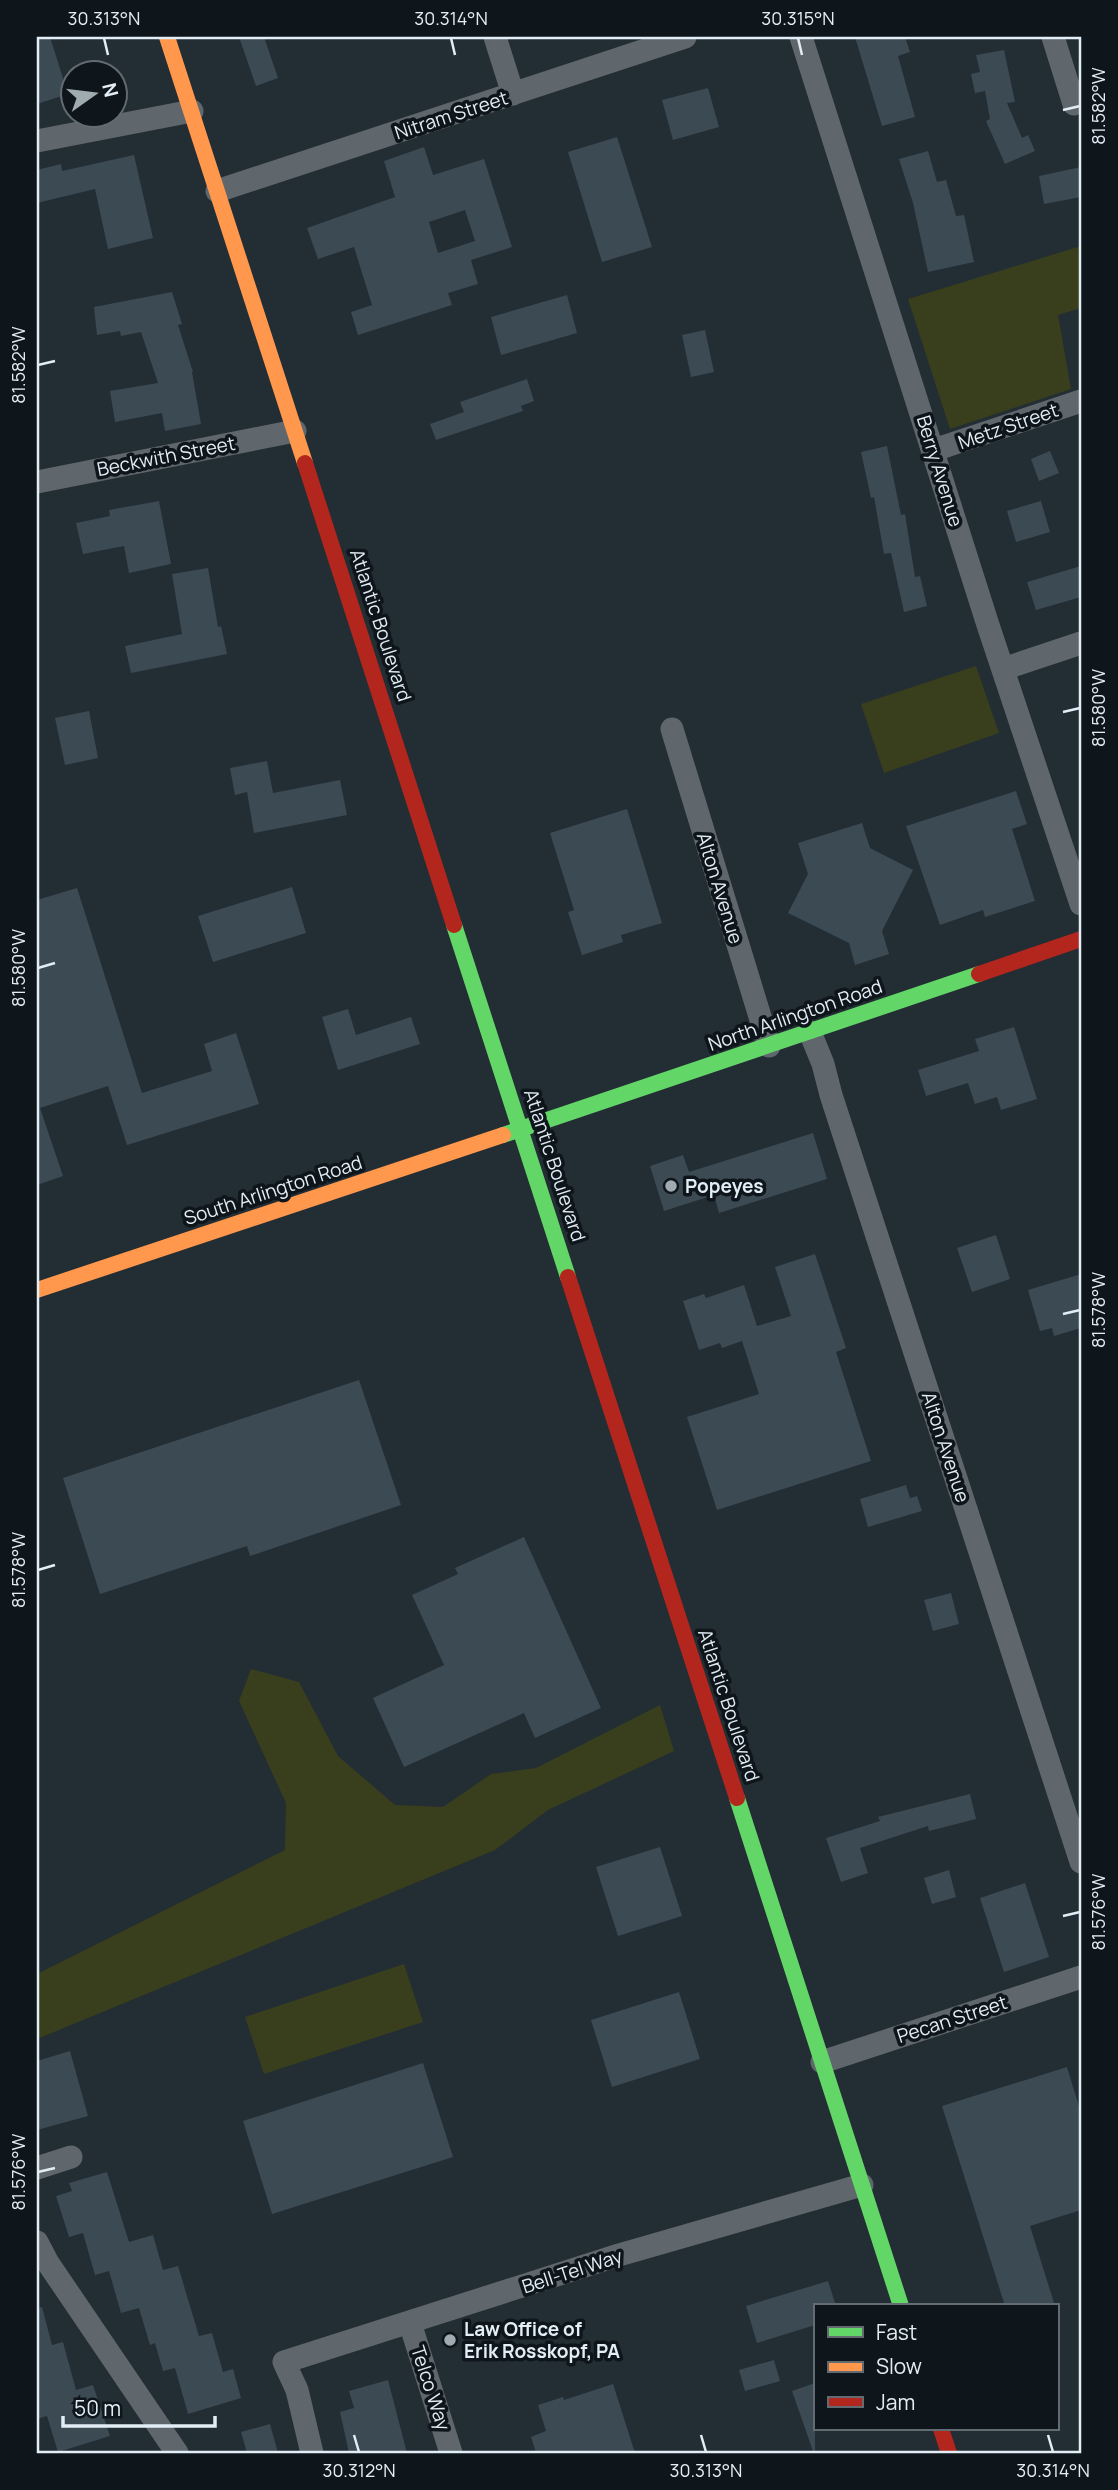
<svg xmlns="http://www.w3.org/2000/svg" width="1118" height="2490" font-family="Manrope,sans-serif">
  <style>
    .green { fill: #393f1c }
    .building { fill: #3c4a54; fill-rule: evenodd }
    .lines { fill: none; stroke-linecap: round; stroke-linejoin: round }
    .street { stroke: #5f676c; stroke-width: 23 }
    .fast { stroke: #63d668; stroke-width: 16 }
    .slow { stroke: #ff974d; stroke-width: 16 }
    .jam { stroke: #b3261e; stroke-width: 16 }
    .ticks { fill: none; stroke: #e2edf5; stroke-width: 2.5 }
    .poi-dot { fill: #9faab1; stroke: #0e151b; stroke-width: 2.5 }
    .labels { text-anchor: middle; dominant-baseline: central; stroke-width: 7; stroke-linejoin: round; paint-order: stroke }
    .street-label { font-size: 19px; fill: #e2edf5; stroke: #0e151b }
    .poi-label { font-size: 19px; font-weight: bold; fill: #e2edf5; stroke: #0e151b; text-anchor: start }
    .neatline { fill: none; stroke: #e2edf5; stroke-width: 2.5 }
    .ticks-label { font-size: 18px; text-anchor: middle; fill: #e2edf5 }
  </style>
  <rect width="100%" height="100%" fill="#232d34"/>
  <path class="green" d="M1081,246V308L1058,315L1071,389L950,429L908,299Z
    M976,666L999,733L884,773L861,704Z
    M251,1669L299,1682L338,1756L395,1805L443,1807L491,1774L536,1768L660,1705L674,1751L548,1810L495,1850L37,2039V1974L285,1850L286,1803L239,1701Z
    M404,1964L423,2022L264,2074L245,2017Z"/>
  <path class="building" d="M37,37H50L68,94L37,104Z
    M239,37H264L278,78L256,86Z
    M855,37H905L910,52L898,56L915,117L882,126Z
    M1004,50L1015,102L1007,103L1022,138L1028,135L1035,151L1005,164L986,121L990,119L985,91L975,93L971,74L980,72L976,55Z
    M708,88L719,127L673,140L662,100Z
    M617,137L652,247L602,262L568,152Z
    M424,147L433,175L484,159L512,247L471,260L478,284L448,293L452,305L358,335L351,312L372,305L354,247L318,259L307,228L395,197L384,161ZM465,210L475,241L438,253L429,222Z
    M928,151L937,182L946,180L956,216L964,215L974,262L928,272L913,203L899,159Z
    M134,155L153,238L108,249L95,189L37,203V170L61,164L62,171Z
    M1081,167V197L1044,204L1039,176Z
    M172,292L182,324L178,325L193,372H192L201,424L165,431L162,413L115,422L110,391L158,383L141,332L121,336L120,331L97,335L94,307Z
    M567,295L577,333L501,355L491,317Z
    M705,330L714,372L691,377L682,335Z
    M527,379L534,401L521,406L523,411L436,440L430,424L464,412L460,402Z
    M887,446L901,515L905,514L915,577L920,576L927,606L904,612L891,553L884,554L874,497L871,498L861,452Z
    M1050,451L1059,473L1039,481L1031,459Z
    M159,501L171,564L129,573L124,546L83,554L76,523L110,516L109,510Z
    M1041,501L1050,532L1016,542L1007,511Z
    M1081,566V597L1036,610L1027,582Z
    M208,568L218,627L221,626L227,654L131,673L125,646L182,634L172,574Z
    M89,711L98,758L65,765L55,718Z
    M267,761L273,793L340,780L347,815L254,833L247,792L235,795L230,768Z
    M1016,791L1027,824L1012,829L1035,901L985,917L983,910L940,925L906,826Z
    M627,809L662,923L621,935L623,942L582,955L568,912L574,910L550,833Z
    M862,823L870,848L913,870L882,931L889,954L855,965L849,943L788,913L808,874L798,843Z
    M292,887L306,933L213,962L198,916Z
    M77,888L142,1093L212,1071L204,1044L236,1033L259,1104L127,1145L108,1086L40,1108L63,1176L37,1185V900Z
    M348,1009L356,1035L411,1017L420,1044L338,1070L322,1017Z
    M1014,1027L1037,1099L1001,1110L997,1097L975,1104L968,1083L926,1096L918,1070L979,1051L975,1039Z
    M813,1133L827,1179L719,1213L714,1195L664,1211L650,1166L683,1155L689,1172Z
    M996,1235L1010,1279L972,1292L957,1248Z
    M815,1254L846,1348L836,1352L871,1461L717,1510L687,1417L759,1394L742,1341L722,1348L720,1343L699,1350L683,1301L704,1294L706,1298L744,1285L757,1326L791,1316L775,1267Z
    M1081,1274V1328L1054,1336L1052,1328L1040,1331L1028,1290Z
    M359,1380L401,1505L250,1556L247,1546L100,1594L63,1478Z
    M906,1485L910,1498L917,1496L922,1511L868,1527L860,1499Z
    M524,1537L601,1708L535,1738L524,1713L404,1767L373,1698L444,1665L412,1595L458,1574L455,1568Z
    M951,1593L959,1624L933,1631L924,1600Z
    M970,1794L976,1819L929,1831L928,1826L860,1848L868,1873L841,1882L826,1838L880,1821L878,1817Z
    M660,1847L682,1916L618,1936L596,1867Z
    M949,1870L956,1897L932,1904L924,1878Z
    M1025,1883L1049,1957L1004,1972L980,1898Z
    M679,1992L700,2059L612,2087L591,2020Z
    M70,2051L88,2116L37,2130V2061Z
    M423,2063L453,2157L272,2214L243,2121Z
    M1067,2067L1081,2113V2210L1030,2226L1055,2306H1005L942,2106Z
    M107,2172L129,2242L153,2235L163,2270L178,2266L199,2336L212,2333L223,2372L233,2369L241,2398L188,2414L175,2368L163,2371L155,2343L150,2345L139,2308L121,2313L109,2271L95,2275L83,2233L69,2237L56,2196L72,2191L69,2183Z
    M828,2281L836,2306H815V2325L757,2343L746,2306Z
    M42,2307L52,2345L63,2342L76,2390L93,2385L110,2436L58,2452L47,2416L37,2419V2308Z
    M774,2360L780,2381L745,2391L739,2370Z
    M388,2380L407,2453H349L340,2412L354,2408L349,2391Z
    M815,2383V2451H813L792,2391Z
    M613,2384L635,2453H536L531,2437L546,2431L538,2405L563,2397L564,2400Z
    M270,2424L278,2453H247L241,2432Z"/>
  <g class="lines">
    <path class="street" d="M495,37L513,94
      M801,37L988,625L1081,904
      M1053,37L1074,104
      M37,141L192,111
      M217,191L685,37
      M934,450L1081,401
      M37,482L295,431
      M1003,669L1081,643
      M672,729L769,1046
      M810,1032L823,1064L831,1095L1081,1862
      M822,2062L1081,1977
      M37,2168L71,2157
      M37,2242L48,2263L177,2453
      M410,2323L451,2453
      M312,2453L297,2390L284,2362L619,2255L862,2185"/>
    <path class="fast" d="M454,925L568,1277
      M503,1135L979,974
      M737,1798L901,2306"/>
    <path class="slow" d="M167,37L305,463
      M37,1290L503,1135"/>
    <path class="jam" d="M305,463L454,925
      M979,974L1081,939
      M568,1277L737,1798
      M941,2429L949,2453"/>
  </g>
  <path class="ticks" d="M104,38L108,55M451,38L455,55M798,38L802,55M1063,110L1080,106M38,365L55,361M1063,712L1080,708M38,968L55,963M1063,1314L1080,1310M38,1570L55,1565M1063,1916L1080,1912M38,2172L55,2168M354,2435L359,2452M701,2435L706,2452M1048,2435L1053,2452"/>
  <g class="poi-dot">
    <circle cx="671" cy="1186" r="7"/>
    <circle cx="450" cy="2340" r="7"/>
  </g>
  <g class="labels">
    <g class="street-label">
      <text transform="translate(451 115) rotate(-18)">Nitram Street</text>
      <text transform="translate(1008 426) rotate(-19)">Metz Street</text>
      <text transform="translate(166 456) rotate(-11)">Beckwith Street</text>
      <text transform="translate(940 471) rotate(73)">Berry Avenue</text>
      <text transform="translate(381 625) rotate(72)">Atlantic Boulevard</text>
      <text transform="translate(720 888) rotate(73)">Alton Avenue</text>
      <text transform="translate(795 1015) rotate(-19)">North Arlington Road</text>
      <text transform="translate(555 1165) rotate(72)">Atlantic Boulevard</text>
      <text transform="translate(273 1190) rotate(-18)">South Arlington Road</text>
      <text transform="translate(946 1447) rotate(72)">Alton Avenue</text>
      <text transform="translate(729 1705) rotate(72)">Atlantic Boulevard</text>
      <text transform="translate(952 2019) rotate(-18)">Pecan Street</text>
      <text transform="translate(572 2271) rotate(-18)">Bell-Tel Way</text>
      <text transform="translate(431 2388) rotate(72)">Telco Way</text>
    </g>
    <g class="poi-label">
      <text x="685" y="1186">Popeyes</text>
      <text x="464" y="2329">Law Office of<tspan x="464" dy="22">Erik Rosskopf, PA</tspan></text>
    </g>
  </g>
  <rect width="1118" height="2490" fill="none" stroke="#0e151b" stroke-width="77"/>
  <rect x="814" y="2304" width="245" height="126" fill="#0e151b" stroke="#636b72" stroke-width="2"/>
  <rect x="828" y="2327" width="35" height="10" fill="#63d668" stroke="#636b72" stroke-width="2"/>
  <text x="876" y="2340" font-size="21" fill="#e2edf5">Fast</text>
  <rect x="828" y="2362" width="35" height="10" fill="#ff974d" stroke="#636b72" stroke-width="2"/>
  <text x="876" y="2374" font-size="21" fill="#e2edf5">Slow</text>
  <rect x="828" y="2397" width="35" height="10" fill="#b3261e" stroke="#636b72" stroke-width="2"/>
  <text x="876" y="2410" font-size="21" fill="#e2edf5">Jam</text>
  <g transform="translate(94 94) rotate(76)"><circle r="33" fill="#0e151b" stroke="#636b72" stroke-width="2"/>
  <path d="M0-5L12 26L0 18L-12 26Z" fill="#9faab1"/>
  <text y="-10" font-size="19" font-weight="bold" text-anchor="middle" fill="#e2edf5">N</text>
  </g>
  <path d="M63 2416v10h152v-10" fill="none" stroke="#e2edf5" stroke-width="3.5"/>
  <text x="74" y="2416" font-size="21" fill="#e2edf5" stroke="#0e151b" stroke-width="5" paint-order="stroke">50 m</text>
  <rect x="38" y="38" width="1042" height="2414" class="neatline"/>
  <g class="ticks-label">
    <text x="104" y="25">30.313°N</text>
    <text x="451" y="25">30.314°N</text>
    <text x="798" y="25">30.315°N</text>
    <text transform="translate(1099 106) rotate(-90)" y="6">81.582°W</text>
    <text transform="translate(19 365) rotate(-90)" y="6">81.582°W</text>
    <text transform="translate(1099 708) rotate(-90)" y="6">81.580°W</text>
    <text transform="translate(19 968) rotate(-90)" y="6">81.580°W</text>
    <text transform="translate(1099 1310) rotate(-90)" y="6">81.578°W</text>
    <text transform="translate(19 1570) rotate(-90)" y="6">81.578°W</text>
    <text transform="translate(1099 1912) rotate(-90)" y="6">81.576°W</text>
    <text transform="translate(19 2172) rotate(-90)" y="6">81.576°W</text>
    <text x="359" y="2477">30.312°N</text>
    <text x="706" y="2477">30.313°N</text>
    <text x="1053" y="2477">30.314°N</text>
  </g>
</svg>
